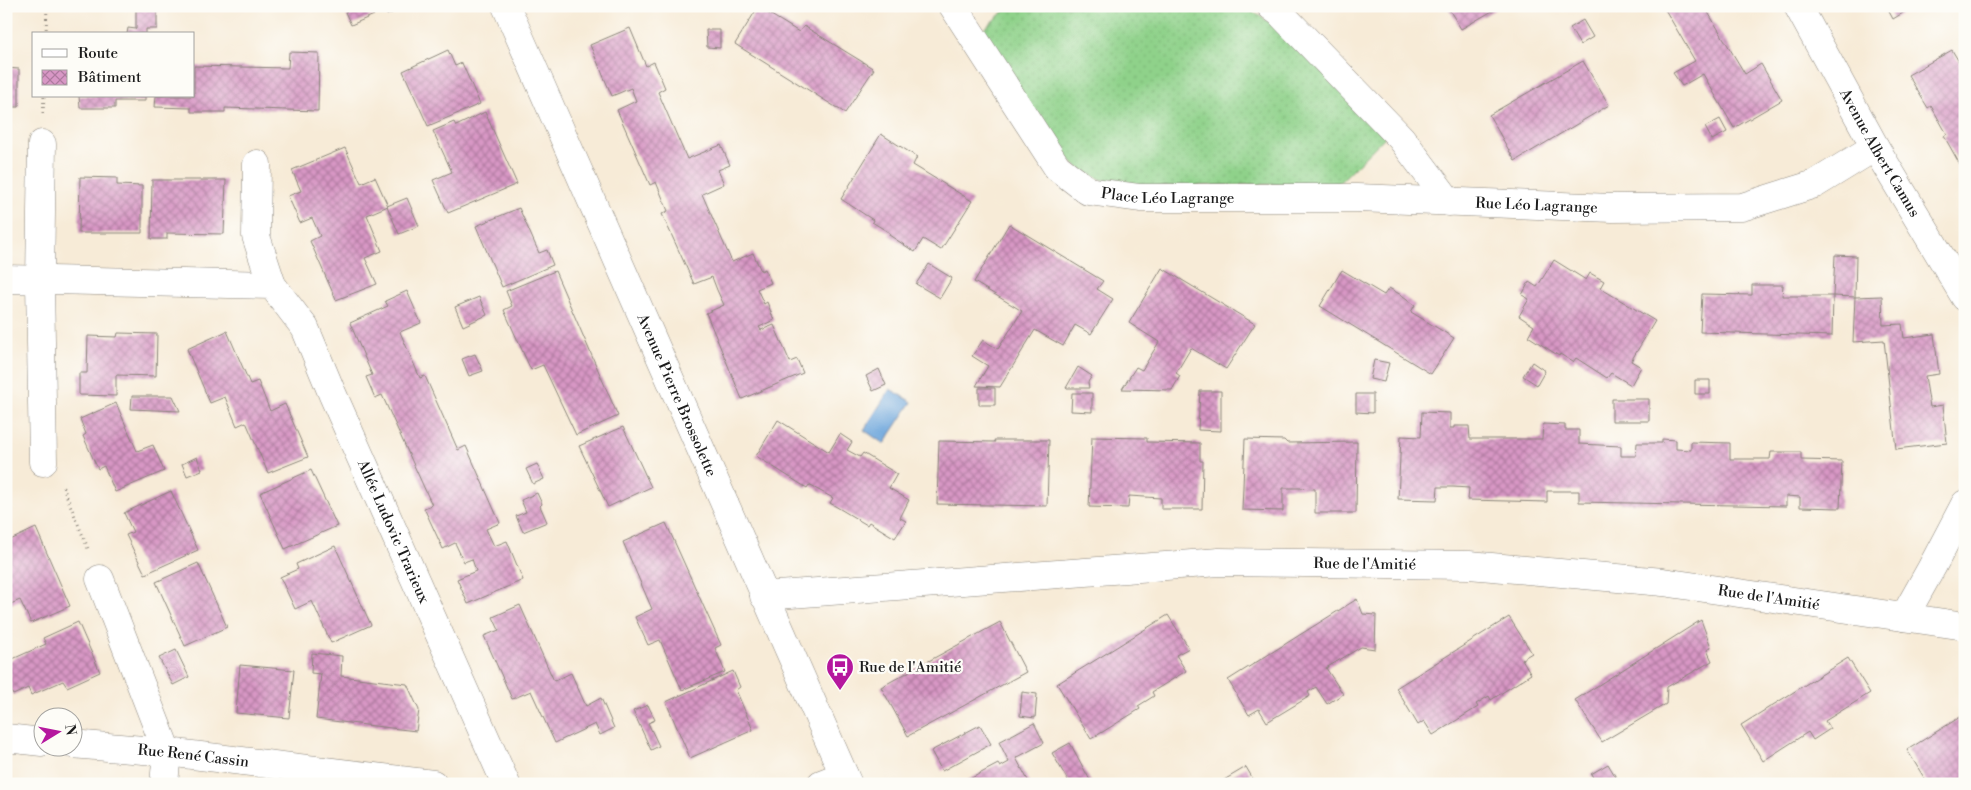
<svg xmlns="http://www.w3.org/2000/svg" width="1971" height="790" font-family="'Libre Bodoni',serif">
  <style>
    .grass { fill: url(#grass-dots); stroke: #567753 }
    .water { fill: #6ba4db; stroke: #44607c }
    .building { fill: url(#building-cross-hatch) }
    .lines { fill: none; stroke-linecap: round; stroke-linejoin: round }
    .minor-casing { stroke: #8a847a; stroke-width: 29 }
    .path { stroke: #8a847a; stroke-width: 3; stroke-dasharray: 1 4; stroke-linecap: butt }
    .minor { stroke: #fff; stroke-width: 28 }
    .labels { text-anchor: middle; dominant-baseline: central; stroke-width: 4.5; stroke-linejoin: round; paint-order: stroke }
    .street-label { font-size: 15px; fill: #1c1c1c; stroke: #fdfcf7 }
    .poi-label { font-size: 15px; fill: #1c1c1c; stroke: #fdfcf7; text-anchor: start }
  </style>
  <defs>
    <pattern id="grass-dots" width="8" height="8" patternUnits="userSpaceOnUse" patternTransform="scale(1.25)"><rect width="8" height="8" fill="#8fd28a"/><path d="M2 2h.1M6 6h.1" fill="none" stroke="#7bb476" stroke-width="1.8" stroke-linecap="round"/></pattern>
    <pattern id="building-cross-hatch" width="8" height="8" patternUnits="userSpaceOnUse" patternTransform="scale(1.25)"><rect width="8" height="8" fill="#d897c5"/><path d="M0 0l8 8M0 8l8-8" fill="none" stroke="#ae7a9f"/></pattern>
  </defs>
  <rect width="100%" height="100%" fill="#fdfcf7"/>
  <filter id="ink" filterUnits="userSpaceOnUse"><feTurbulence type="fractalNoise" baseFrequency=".02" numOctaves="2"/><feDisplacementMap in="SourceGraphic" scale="10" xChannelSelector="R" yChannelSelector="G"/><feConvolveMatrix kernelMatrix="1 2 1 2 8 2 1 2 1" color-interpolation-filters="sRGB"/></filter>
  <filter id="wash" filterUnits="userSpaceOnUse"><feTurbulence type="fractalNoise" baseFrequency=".0096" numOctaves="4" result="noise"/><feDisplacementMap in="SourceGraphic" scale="20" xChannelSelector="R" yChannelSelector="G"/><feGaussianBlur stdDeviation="1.12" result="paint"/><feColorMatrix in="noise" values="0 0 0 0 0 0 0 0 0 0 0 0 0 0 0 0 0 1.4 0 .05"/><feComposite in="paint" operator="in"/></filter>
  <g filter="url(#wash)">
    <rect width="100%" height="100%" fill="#f7ebd7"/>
    <path class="grass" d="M1010,6H1244L1282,30L1385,137L1339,183L1132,187L1105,181L1081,170L1056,150L979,33Z"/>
    <path class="water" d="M890,389L912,402L884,444L864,430Z"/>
    <g id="blocks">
      <path class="building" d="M358,6H371L374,15L351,25L345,12Z
        M383,6H407L387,15Z
        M1447,6H1501L1461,29Z
        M1663,6H1712L1706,9L1745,74L1761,64L1782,100L1734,128L1703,74L1682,86L1673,73L1695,61Z
        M1886,6H1914L1893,19Z
        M758,7L799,32L804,26L874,69L845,113L735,44Z
        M136,9H157V29H146V34H127L128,28L136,29Z
        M1583,20L1593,37L1580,45L1570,28Z
        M630,28L646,66L654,62L660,76L665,88L658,92L687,159L721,145L730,165L718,170L724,184L702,194L732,262L753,253L761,271L765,269L771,283L757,289L764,304L767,302L774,320L759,327L761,330L774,325L790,362L797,359L803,373L742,399L706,313L724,305L717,290L712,277L694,284L662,214L668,211L656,182L650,185L617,110L636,101L631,88L612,96L590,45Z
        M706,30H720V48L707,47Z
        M448,50L455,66L462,63L480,104L428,126L403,71Z
        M1952,50L1965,72V169L1963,170L1944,136L1947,134L1931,106L1928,108L1908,75Z
        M289,52L319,53L318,111L225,108V112H191V108L155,107L156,96H194V66L288,68Z
        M1583,61L1609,105L1515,161L1489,115Z
        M6,68L19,69V107H6Z
        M79,96H145V101H115V108H80Z
        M485,112L517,184L448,213L433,180L452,172L433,131L454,122L456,126Z
        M1720,119L1727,132L1712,140L1705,127Z
        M881,134L917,157L913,165L972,201L941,250L923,239L915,252L889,235L890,233L872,222L873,220L841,199Z
        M345,148L361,183L375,177L388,206L367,215L382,251L365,258L377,284L336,300L310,241L320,236L312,218L300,223L288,196L301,191L292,170Z
        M80,177L117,178V185L142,186V233H79Z
        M152,180H226L224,234L167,233V239H151Z
        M407,198L419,226L399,234L387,206Z
        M519,208L539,253L547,250L553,265L502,287L476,226Z
        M1009,224L1103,281L1097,289L1113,299L1091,334L1075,325L1063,346L1035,330L1000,387L976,386L988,366L972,356L983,340L998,349L1022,311L974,282Z
        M1835,255L1856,256L1855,297L1882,296L1883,325L1902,324L1904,338L1934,334L1939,374L1925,376L1930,407L1943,405L1947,443L1896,449L1884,340L1853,342L1855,297L1833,296L1832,336L1700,332L1702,294L1752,295V285H1783L1782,296H1833Z
        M1554,260L1586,280L1590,273L1604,281L1600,288L1655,321L1631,361L1641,367L1631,385L1611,373L1607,378L1576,358L1573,362L1560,354L1559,356L1528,336L1534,326L1519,316L1529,299L1522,295L1529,282L1537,287Z
        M929,264L952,278L940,298L916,284Z
        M1162,268L1255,324L1226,369L1191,348L1176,373L1180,376L1172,390L1122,389L1136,367L1142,370L1159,342L1129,323Z
        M1342,270L1384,295L1389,288L1403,296L1415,305L1411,312L1454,338L1431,374L1320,306Z
        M555,271L618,416L576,435L543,365L531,370L504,310L512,306L506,291Z
        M407,291L421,323L400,332L420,378L425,376L458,450L466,446L500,523L486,529L494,546L507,541L523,580L468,604L457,579L476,571L472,559L464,562L455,543L443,549L424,508L432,505L382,395L375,398L366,377L372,375L350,323L388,306L385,301Z
        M479,297L487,315L463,326L455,307Z
        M227,331L250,384L258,381L270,411L285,404L308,457L268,473L246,422L237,426L225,397L210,403L187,349Z
        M118,333L157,334L156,376L116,375V396L79,395V373H87L88,336L117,337Z
        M475,354L483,371L469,376L462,359Z
        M1374,360L1389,363L1384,382L1370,379Z
        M1532,362L1545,371L1537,385L1523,376Z
        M1078,367L1092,376L1088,382L1089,388H1066Z
        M879,369L886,385L873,391L866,376Z
        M1695,380H1710V394H1695Z
        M979,388H995V405H979Z
        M1200,391H1221V431L1198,430Z
        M1072,393H1092V412L1071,411Z
        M1356,394H1373V413L1356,412Z
        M132,396H173L180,411L131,409Z
        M1612,399H1649V421H1612Z
        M116,403L137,451L153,445L164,471L115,492L104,466L98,469L92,456L83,436L86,434L80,419Z
        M1422,412L1450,413V428H1454V426H1469L1470,439H1542L1543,424L1565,425V430H1579V444L1621,446V456H1636L1637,443H1662V439L1676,440V449L1691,450V442L1730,443V459H1770L1771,452H1801V460L1842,461L1840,508L1800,507V497L1786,496V506L1579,502V491H1547V502L1468,500L1469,488L1453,487H1438L1437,500L1398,499L1401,436L1421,437Z
        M778,420L829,452L840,434L852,442L847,450L860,457L863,453L897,474L889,488L909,500L900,518L906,521L895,538L869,522L867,525L830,503L833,498L809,485L807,488L756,456Z
        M623,427L651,487L608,507L579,446Z
        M1092,437L1147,438V442L1200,443V461H1203L1202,509H1161V498L1129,496L1128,508L1089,507Z
        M1245,439L1284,440L1287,443L1357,442L1356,513H1315V489L1300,488H1283V511L1242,510Z
        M994,440H1049L1047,506L937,504L939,441L995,442Z
        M197,457L202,470L187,476L182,464Z
        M537,464L544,479L533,484L526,469Z
        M311,470L337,526L285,549L260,493Z
        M171,491L198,550L145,574L126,535L133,532L124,513Z
        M537,493L542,504L540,506L547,522L523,532L516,516L526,512L521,500Z
        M666,523L721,645L715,648L725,672L682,690L660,640L648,645L635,617L652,609L623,542Z
        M36,528L70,606L31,623L20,600L6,606V542Z
        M335,546L371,625L331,643L312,601L295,609L280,577L298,569L296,564Z
        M198,563L227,627L185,646L156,582Z
        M1357,599L1363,614L1376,615L1375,649L1361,647L1326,668L1343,694L1327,704L1316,687L1308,692L1310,696L1267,722L1259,709L1249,715L1228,680Z
        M520,605L554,681L571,673L586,706L601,698L614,728L600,735L595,724L555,743L531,691L512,699L484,636L499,630L493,617Z
        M1168,615L1189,648L1176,655L1186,671L1152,692L1154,696L1138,706L1140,709L1091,739L1057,684Z
        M1509,617L1532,653L1522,659L1531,674L1491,700L1489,696L1476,704L1478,707L1433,735L1424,721L1418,725L1396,688Z
        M1701,620L1711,647L1707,650L1712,661L1667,687L1666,704L1602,742L1575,700Z
        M78,622L100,672L67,687L63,681L31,695L28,688L13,695L6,681V662L46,644L43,638Z
        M1000,622L1026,672L908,736L881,687Z
        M176,650L189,677L173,685L159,658Z
        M312,653L342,656L341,676L407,684L419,710L416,731L316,719L321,674L311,673Z
        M1848,658L1870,693L1825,721L1830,729L1813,740L1808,732L1763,761L1741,725Z
        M240,665L294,670L289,718L236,713Z
        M733,671L740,687L736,690L753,730L690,758L666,702Z
        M1022,692L1037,694L1035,718L1020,716Z
        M648,705L655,720L648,723L659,746L651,750L633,711Z
        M1965,714V781L1960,784H1928L1907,750Z
        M1034,723L1044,743L1016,758L1030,784H965L964,782L998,764L1000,767L1009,762L999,742Z
        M980,725L991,744L942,771L931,751Z
        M1070,743L1092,784H1070L1052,753Z
        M1608,764L1620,784H1597L1591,774Z
        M1246,767L1256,784H1226L1224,780Z"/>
    </g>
  </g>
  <g filter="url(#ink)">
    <use href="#blocks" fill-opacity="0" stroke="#8a847a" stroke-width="1"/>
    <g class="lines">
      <g class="minor-casing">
        <g id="minor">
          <path id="s1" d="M506,6L848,784"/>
          <path id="s2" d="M953,6L1057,167L1088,191L1140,198H1357L1612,208L1742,207L1815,184L1875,147"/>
          <path d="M1271,6L1279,12L1401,138L1449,202"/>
          <path id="s3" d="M1798,6L1875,147L1965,297"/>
          <path d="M42,144L40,281L43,462"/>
          <path d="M257,164L256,236L272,285"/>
          <path id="s4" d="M6,279L272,285L305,328L332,393L506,784"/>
          <path d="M100,579L167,752L164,784"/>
          <path id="s5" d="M764,596L1219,562L1469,565L1663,582L1965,626"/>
          <path d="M1904,617L1932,567L1965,504"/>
          <path d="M6,738L42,742"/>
          <path id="s6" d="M72,744L167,752L433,784"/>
          <path d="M821,784L844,775"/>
        </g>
      </g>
      <path class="path" d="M46,34L47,6
        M43,113L44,96
        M63,487L89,551"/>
      <use href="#minor" class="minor"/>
    </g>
  </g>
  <defs>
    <g id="bus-pin" transform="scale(1.4375)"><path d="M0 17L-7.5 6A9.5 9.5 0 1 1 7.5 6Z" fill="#b5179e" stroke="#fdfcf7"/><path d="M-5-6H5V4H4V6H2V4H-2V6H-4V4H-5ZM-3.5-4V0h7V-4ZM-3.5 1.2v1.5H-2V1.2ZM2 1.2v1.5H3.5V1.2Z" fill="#fff"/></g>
  </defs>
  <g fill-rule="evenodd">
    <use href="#bus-pin" x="840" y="667"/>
  </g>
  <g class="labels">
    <g class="street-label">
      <text stroke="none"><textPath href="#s3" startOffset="168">Avenue Albert Camus</textPath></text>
      <text stroke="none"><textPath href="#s2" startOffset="311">Place Léo Lagrange</textPath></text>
      <text stroke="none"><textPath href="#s2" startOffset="680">Rue Léo Lagrange</textPath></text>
      <text stroke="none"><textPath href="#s1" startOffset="425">Avenue Pierre Brossolette</textPath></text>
      <text stroke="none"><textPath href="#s4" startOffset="542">Allée Ludovic Trarieux</textPath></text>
      <text stroke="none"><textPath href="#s5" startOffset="602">Rue de l'Amitié</textPath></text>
      <text stroke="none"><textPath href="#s5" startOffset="1008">Rue de l'Amitié</textPath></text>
      <text stroke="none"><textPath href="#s6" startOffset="122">Rue René Cassin</textPath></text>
    </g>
    <g class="poi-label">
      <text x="859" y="667">Rue de l'Amitié</text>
    </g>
  </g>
  <rect width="1971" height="790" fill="none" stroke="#fdfcf7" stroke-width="25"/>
  <rect x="32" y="32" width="162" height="65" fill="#fdfcf7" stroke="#a3a29f"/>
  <rect x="42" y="49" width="25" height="8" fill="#ffffff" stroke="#a3a29f"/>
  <text x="78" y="58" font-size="15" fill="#1c1c1c">Route</text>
  <rect x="42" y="70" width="25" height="15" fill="url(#building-cross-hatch)" stroke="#a3a29f"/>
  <text x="78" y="82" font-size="15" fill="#1c1c1c">Bâtiment</text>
  <g transform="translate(58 732) rotate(80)"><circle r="24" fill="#fdfcf7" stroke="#a3a29f"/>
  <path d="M0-4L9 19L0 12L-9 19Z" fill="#b5179e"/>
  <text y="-8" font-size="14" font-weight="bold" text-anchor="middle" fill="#1c1c1c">N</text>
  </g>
</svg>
